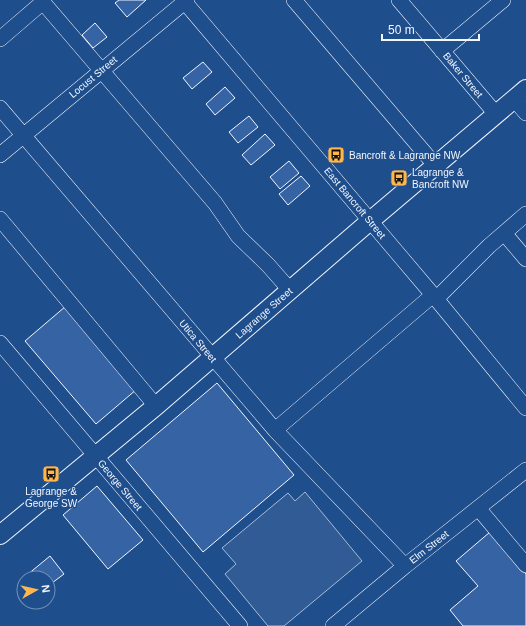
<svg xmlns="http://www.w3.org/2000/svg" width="526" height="626" font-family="Arial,sans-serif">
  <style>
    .parking { fill: #305b95; stroke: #a8bbd7 }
    .building { fill: #3563a3; stroke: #f2f6ff }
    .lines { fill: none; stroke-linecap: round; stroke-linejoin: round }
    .minor-casing { stroke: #f2f6ff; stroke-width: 16 }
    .major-casing { stroke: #f2f6ff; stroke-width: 20 }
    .minor { stroke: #1f4e8c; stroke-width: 15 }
    .major { stroke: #1f4e8c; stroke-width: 18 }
    .labels { text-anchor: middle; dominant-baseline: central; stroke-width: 3; stroke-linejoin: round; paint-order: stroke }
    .street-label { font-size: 10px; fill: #f2f6ff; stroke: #1f4e8c }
    .poi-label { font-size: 10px; fill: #f2f6ff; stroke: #1f4e8c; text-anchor: start }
  </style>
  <rect width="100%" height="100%" fill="#1f4e8c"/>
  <path class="parking" d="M305,492L362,561L284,626H268L225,574L236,564L222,548L288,493L295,501Z"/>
  <path class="building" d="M119,0H146L127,17L115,3Z
    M95,23L107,37L93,48L82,35Z
    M203,62L212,72L192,89L183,78Z
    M225,87L235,98L215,115L206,104Z
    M249,116L258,127L238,143L229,132Z
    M265,134L275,145L251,165L242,155Z
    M289,161L299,173L280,189L270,177Z
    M301,176L310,186L288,205L279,194Z
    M66,306L137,389L96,424L25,341Z
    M217,383L294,475L203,552L126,460Z
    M97,486L143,540L108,569L63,515Z
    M490,532L526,574V626H463L450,610L478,586L456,561Z
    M50,556L64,574L48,586V578H30L27,575Z"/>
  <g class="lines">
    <g class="minor-casing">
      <path id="minor" d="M41,0L215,203L238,236L268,265L290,290
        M183,0L433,295L526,408
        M294,0L435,165
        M399,0L496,114
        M0,39L43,2
        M442,51L503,0
        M514,99L526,113
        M0,108L275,430L405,566
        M0,155L187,0
        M0,219L156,406
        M504,233L526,259
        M436,299L489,246L526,214
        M0,343L240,626
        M275,430L433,295
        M478,508L526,565
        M333,626L405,566L526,470"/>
    </g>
    <g class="major-casing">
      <path id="major" d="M0,535L156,406L370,221L526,89"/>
    </g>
    <use href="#minor" class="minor"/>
    <use href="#major" class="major"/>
  </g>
  <defs>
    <g id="bus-square" transform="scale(0.9)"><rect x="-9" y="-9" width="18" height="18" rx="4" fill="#ffb74d" stroke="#1f4e8c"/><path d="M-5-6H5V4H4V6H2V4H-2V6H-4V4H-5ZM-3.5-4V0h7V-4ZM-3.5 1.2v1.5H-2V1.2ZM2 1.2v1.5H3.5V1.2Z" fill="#111"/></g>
  </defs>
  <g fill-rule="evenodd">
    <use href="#bus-square" x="336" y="155"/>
    <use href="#bus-square" x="399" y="178"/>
    <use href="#bus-square" x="51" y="474"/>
  </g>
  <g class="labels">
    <g class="street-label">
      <text transform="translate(463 75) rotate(50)">Baker Street</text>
      <text transform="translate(93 77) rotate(-40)">Locust Street</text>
      <text transform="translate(355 203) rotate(50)">East Bancroft Street</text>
      <text transform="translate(264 313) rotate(-41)">Lagrange Street</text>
      <text transform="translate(198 341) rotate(50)">Utica Street</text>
      <text transform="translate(120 485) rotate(50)">George Street</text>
      <text transform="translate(429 547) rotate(-38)">Elm Street</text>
    </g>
    <g class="poi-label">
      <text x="349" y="155">Bancroft &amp; Lagrange NW</text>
      <text x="412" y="172">Lagrange &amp;<tspan x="412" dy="12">Bancroft NW</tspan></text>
      <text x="51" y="491" text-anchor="middle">Lagrange &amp;<tspan x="51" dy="12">George SW</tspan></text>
    </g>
  </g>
  <g transform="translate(36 590) rotate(82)"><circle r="19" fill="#1f4e8c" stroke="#7391ba"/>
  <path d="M0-3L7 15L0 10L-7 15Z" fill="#ffb74d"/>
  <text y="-6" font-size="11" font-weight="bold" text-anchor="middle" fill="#f2f6ff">N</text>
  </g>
  <path d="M382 34v6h97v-6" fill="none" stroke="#f2f6ff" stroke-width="2"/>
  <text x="388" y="34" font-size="12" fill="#f2f6ff" stroke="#1f4e8c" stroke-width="3" paint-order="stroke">50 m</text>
</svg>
